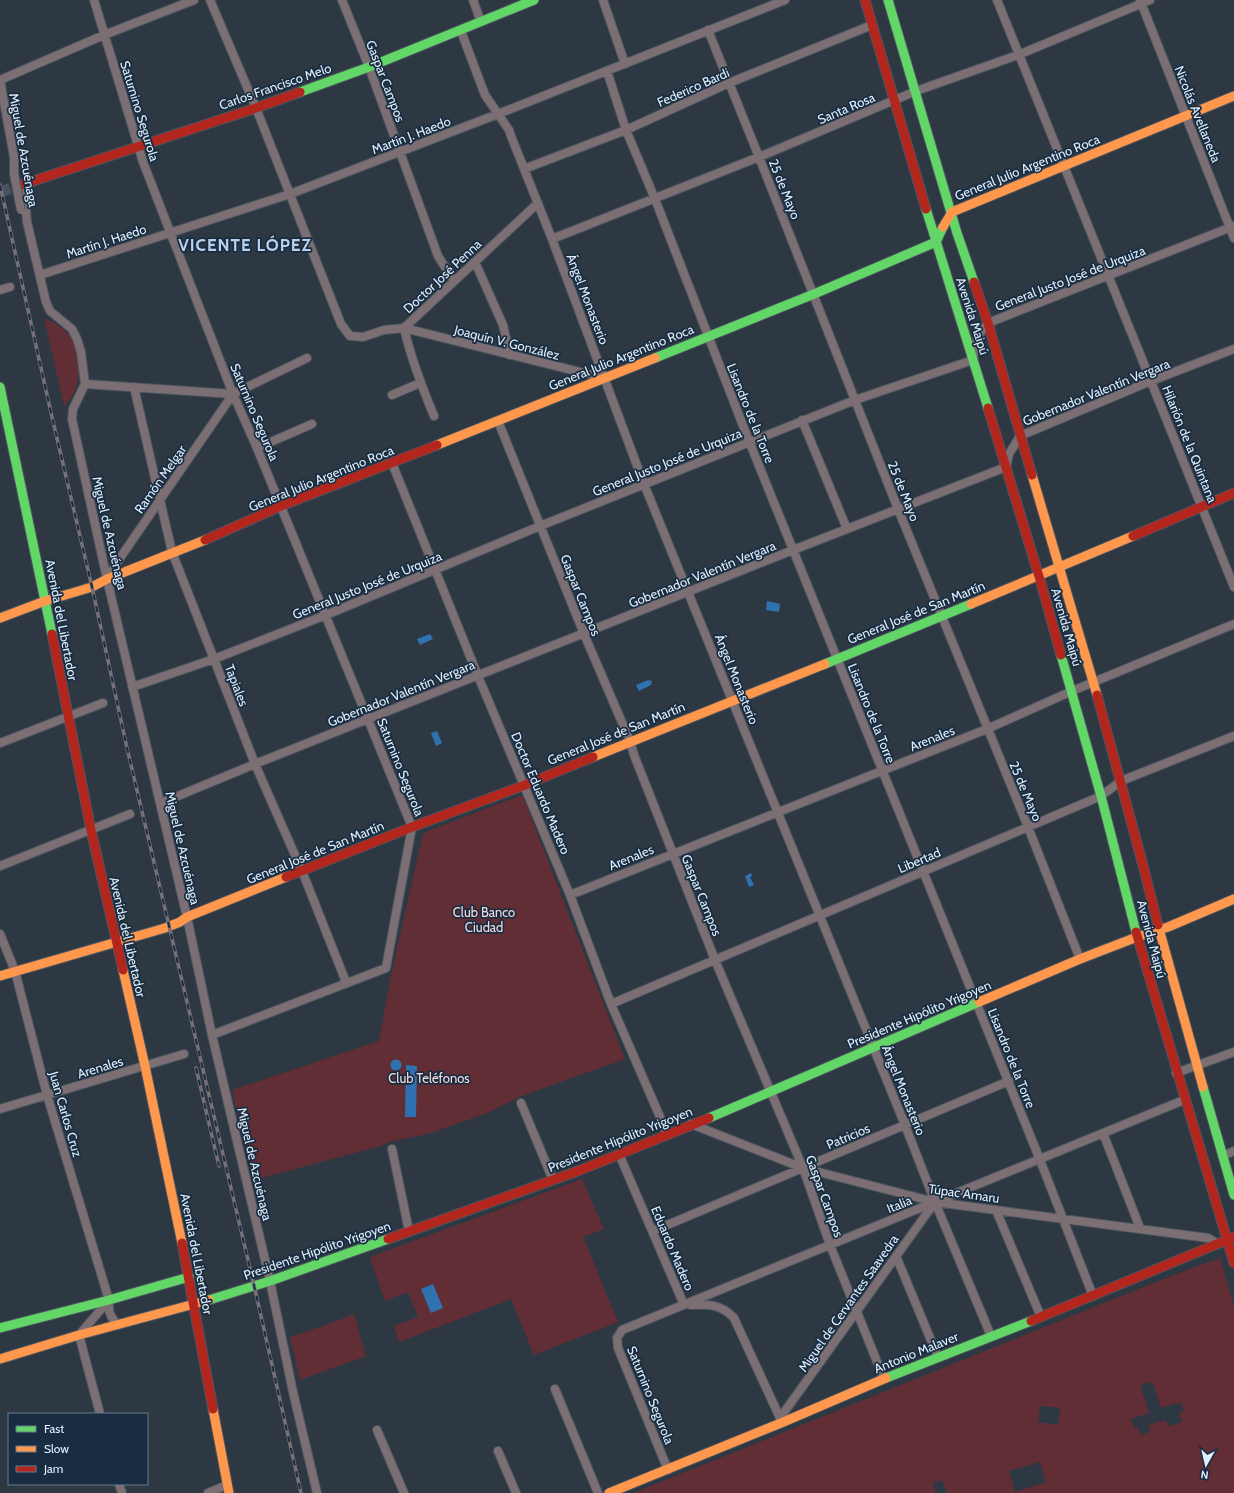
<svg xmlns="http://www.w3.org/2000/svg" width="1234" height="1493" font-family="Cabin,sans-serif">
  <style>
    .green { fill: #612e36; fill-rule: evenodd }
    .water { fill: #3071af }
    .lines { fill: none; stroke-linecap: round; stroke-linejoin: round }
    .secondary-tunnel { stroke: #48535f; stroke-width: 11; stroke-dasharray: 11 5.5; stroke-linecap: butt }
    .street-casing { stroke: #4b555f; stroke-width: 10 }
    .fast-casing { stroke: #4b555f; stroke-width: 11 }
    .slow-casing { stroke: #4b555f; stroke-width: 11 }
    .jam-casing { stroke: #4b555f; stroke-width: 11 }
    .street { stroke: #7c6f73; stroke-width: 8 }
    .fast { stroke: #63d668; stroke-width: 9 }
    .slow { stroke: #ff974d; stroke-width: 9 }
    .jam { stroke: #b3261e; stroke-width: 9 }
    .rail-casing { stroke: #777177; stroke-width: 3.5 }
    .rail { stroke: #192d42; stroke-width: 2; stroke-dasharray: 6; stroke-linecap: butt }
    .street-bridge-casing { stroke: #4b555f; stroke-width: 10; stroke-linecap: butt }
    .street-bridge { stroke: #7c6f73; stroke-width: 8 }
    .labels { text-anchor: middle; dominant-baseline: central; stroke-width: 3.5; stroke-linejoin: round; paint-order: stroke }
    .street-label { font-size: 13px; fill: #e1eefb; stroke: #192d42 }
    .park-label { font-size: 13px; fill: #f6dadc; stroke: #192d42 }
    .district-label { font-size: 17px; font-weight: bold; letter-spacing: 1px; fill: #b8d1ec; stroke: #192d42 }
  </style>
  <rect width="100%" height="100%" fill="#2d3843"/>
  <path class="green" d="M44,318C53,322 63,327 69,335C84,354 82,391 64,406Z
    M519,796H522L524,799L625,1059L522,1096L487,1113L431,1133L389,1142L381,1146L254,1180L232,1090L379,1041L391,975L423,834L425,832Z
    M582,1179L604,1229L583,1237L618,1322L534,1355L511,1299L399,1342L394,1326L418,1317L408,1292L385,1301L370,1257Z
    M1220,1258L1234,1306V1493H947L942,1480L933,1483L936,1493H633L1166,1278ZM1153,1382L1161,1408L1181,1402L1184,1411L1179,1413L1182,1422L1168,1426L1166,1420L1148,1425L1150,1432L1140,1435L1138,1427L1134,1428L1131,1419L1149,1413L1140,1385ZM1040,1406L1060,1408L1058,1425L1038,1422ZM1040,1462L1046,1482L1015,1492L1009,1471Z
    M354,1314L366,1356L300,1380L290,1337L324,1326Z"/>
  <path class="water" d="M767,601L780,604L779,612L766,610Z
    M430,634L433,639L420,645L417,639Z
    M648,680L652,681L651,685L639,691L636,685Z
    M437,731L442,743L436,746L431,733Z
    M751,873L752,876L750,877L754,885L749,887L745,876Z
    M390.5 1065a5.5 5.5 0 1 1 11 0a5.5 5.5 0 1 1-11 0Z
    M406,1065L417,1066L416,1117H405Z
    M433,1284L443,1308L431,1313L421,1289Z"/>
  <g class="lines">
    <path class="secondary-tunnel" d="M0,192L21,185"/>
    <g class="street-casing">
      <path id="street" d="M94,0L143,162L233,394L257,448L412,827L386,968L212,1035
        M210,0L256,108L341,324L350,336L363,337L384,330L404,328L604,378
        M342,0L369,67L438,256L454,281
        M473,0L481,22
        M603,0L625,64
        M997,0L1234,587
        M1140,0L1234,238
        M708,30L759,157L898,509L1028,827L1080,959
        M461,31L485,95L509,130L511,136L552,239L644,484L905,1125L935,1202L991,1336
        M607,71L626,130L655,199L749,441L1040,1160L1093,1296
        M0,80L104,35L194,0
        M0,80L14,157V174
        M524,169L626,130L729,83L872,25
        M31,183L26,187L24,190L27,222L46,302L50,311L72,329L77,339L81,352L85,384L73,409L72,419L107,579L187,917L212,1035L270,1281L293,1392L317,1493
        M552,239L759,157L916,91L1018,55L1150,0
        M475,262L503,325L510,355
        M40,275L290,194L498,114L785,0
        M0,290L10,287
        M404,328L538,203
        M404,328C411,359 422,387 434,416
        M85,384L233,394L307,358
        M134,387L172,552L255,764L302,871L346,982
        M392,395L420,383
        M802,420L847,529
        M498,421L584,634L630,741L634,755L715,960L803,1168L830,1245L884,1379
        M257,448L312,424
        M392,463L478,676L570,895L611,1004L667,1133
        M107,579L120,558L233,394
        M132,687L214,659L326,615L540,526L855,400L973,360C976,342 976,336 988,323L1234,226
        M0,743L103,703
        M161,803L255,764L793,550L1006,467L1009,454L1020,436L1151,381L1234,349
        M0,866L130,814
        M570,895L987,729L1072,691L1234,624
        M0,934L15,971L47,1095L109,1300C108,1311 110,1317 118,1325
        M611,1004L1101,796L1121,781L1234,736
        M1176,1073L1234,1052
        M521,1103L553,1180
        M0,1109L184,1054
        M691,1124L803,1168L935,1202L1208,1238L1218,1244
        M1103,1133L1140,1228
        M392,1149L409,1231
        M619,1154L684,1305
        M1222,1156L1234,1151
        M996,1210L1041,1317
        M653,1231L1009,1081
        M896,1256L938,1357
        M691,1305C708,1304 721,1304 734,1318L780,1418L781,1422
        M555,1389L598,1493
        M100,1414L79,1335L109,1300
        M780,1418L935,1202
        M377,1430L404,1493
        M498,1451L516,1493
        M668,1470L618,1348L617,1338L622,1330L1184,1100
        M119,1484L122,1493
        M208,1493L227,1485"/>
    </g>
    <g class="fast-casing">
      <path id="fast" d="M888,0L957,233L974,282
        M300,92L369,67L534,0
        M926,209L988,408
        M655,358L814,294L936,242L943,227
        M0,387L52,634
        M1061,655L1101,796L1136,932
        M825,664L971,604
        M1203,1087L1234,1195
        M709,1118L979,1002
        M209,1300L270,1281L388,1239
        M0,1328L109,1300L189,1277
        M886,1378L1031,1321"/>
    </g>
    <g class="slow-casing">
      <path id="slow" d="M943,227L952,212L1234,96
        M437,445L655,358
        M1032,475L1097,695
        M971,604L1133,536
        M0,618L45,601L92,587L107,579L205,540
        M593,757L825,664
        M1158,925L1203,1087
        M123,970L145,1066L182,1243
        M0,976L165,928L180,922L187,917L286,877
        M979,1002L1080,959L1137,937L1168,927L1234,899
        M0,1359L79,1335L209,1300
        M213,1409L229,1493
        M609,1493L781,1423L886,1378"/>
    </g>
    <g class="jam-casing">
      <path id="jam" d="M865,0L926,209
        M21,185L256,108L300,92
        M974,282L988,323L1032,475
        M988,408L1041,583L1061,655
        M1133,536L1234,493
        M205,540L281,506L437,445
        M52,634L91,830L123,970
        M1097,695L1144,869L1158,925
        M286,877L412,827L525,785L593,757
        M1136,932L1234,1263
        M388,1239L578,1171L709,1118
        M182,1243L213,1409
        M1031,1321L1234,1237"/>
    </g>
    <use href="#street" class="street"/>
    <use href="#fast" class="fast"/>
    <use href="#slow" class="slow"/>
    <use href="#jam" class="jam"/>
    <g class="rail-casing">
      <path id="rail" d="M0,185L52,417L92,587L127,748L256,1294L301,1493
        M196,1068L219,1166"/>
    </g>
    <use href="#rail" class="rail"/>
    <g class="street-bridge-casing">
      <path id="street-bridge" d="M14,174L21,210"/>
    </g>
    <use href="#street-bridge" class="street-bridge"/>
  </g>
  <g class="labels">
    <g class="street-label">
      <text transform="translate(386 81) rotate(69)">Gaspar Campos</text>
      <text transform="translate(275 86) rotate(-19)">Carlos Francisco Melo</text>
      <text transform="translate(693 87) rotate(-24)">Federico Bardi</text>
      <text transform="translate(846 108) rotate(-23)">Santa Rosa</text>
      <text transform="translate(140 111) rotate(73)">Saturnino Segurola</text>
      <text transform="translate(1198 114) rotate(68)">Nicolás Avellaneda</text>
      <text transform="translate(411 135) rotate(-21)">Martín J. Haedo</text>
      <text transform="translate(24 150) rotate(80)">Miguel de Azcuénaga</text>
      <text transform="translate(1027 167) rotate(-22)">General Julio Argentino Roca</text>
      <text transform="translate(785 189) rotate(68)">25 de Mayo</text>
      <text transform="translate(106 241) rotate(-18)">Martín J. Haedo</text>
      <text transform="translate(442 276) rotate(-43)">Doctor José Penna</text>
      <text transform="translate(1070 278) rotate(-21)">General Justo José de Urquiza</text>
      <text transform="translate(588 299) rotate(69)">Ángel Monasterio</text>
      <text transform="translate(973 316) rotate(72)">Avenida Maipú</text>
      <text transform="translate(507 342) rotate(14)">Joaquín V. González</text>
      <text transform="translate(621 357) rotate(-22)">General Julio Argentino Roca</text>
      <text transform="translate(1096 392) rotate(-22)">Gobernador Valentín Vergara</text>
      <text transform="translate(255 412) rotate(67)">Saturnino Segurola</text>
      <text transform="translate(751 413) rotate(68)">Lisandro de la Torre</text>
      <text transform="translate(1190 444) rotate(68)">Hilarión de la Quintana</text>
      <text transform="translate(667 462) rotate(-22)">General Justo José de Urquiza</text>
      <text transform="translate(321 478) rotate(-22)">General Julio Argentino Roca</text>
      <text transform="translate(160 479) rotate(-55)">Ramón Melgar</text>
      <text transform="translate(904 491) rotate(68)">25 de Mayo</text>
      <text transform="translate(110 533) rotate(77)">Miguel de Azcuénaga</text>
      <text transform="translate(702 574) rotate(-22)">Gobernador Valentín Vergara</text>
      <text transform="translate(367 585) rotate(-22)">General Justo José de Urquiza</text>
      <text transform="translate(581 595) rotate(68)">Gaspar Campos</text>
      <text transform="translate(916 612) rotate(-22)">General José de San Martín</text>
      <text transform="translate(62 620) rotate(79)">Avenida del Libertador</text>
      <text transform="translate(1067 627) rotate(74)">Avenida Maipú</text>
      <text transform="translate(737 679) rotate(68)">Ángel Monasterio</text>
      <text transform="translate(237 685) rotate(69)">Tapiales</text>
      <text transform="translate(401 693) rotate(-22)">Gobernador Valentín Vergara</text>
      <text transform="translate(872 713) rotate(68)">Lisandro de la Torre</text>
      <text transform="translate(616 733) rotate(-22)">General José de San Martín</text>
      <text transform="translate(932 738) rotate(-22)">Arenales</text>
      <text transform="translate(401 767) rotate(68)">Saturnino Segurola</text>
      <text transform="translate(1026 791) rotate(67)">25 de Mayo</text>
      <text transform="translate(541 793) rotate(67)">Doctor Eduardo Madero</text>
      <text transform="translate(183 848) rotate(77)">Miguel de Azcuénaga</text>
      <text transform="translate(315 852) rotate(-22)">General José de San Martín</text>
      <text transform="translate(631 857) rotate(-22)">Arenales</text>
      <text transform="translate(919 860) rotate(-23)">Libertad</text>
      <text transform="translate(702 895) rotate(68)">Gaspar Campos</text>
      <text transform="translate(128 937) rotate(77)">Avenida del Libertador</text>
      <text transform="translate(1152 939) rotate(75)">Avenida Maipú</text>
      <text transform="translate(919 1014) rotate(-23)">Presidente Hipólito Yrigoyen</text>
      <text transform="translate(1012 1058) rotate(68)">Lisandro de la Torre</text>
      <text transform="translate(100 1067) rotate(-17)">Arenales</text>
      <text transform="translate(904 1090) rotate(68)">Ángel Monasterio</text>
      <text transform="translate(66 1114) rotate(74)">Juan Carlos Cruz</text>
      <text transform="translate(848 1136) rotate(-23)">Patricios</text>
      <text transform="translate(620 1139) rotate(-22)">Presidente Hipólito Yrigoyen</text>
      <text transform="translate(255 1164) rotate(77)">Miguel de Azcuénaga</text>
      <text transform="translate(964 1193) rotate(8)">Túpac Amaru</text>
      <text transform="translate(825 1196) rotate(70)">Gaspar Campos</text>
      <text transform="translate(899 1204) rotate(-22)">Italia</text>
      <text transform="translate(673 1248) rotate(67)">Eduardo Madero</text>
      <text transform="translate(317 1250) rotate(-19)">Presidente Hipólito Yrigoyen</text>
      <text transform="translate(197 1254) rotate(79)">Avenida del Libertador</text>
      <text transform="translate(848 1303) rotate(-55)">Miguel de Cervantes Saavedra</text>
      <text transform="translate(916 1352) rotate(-22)">Antonio Malaver</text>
      <text transform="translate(651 1395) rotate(68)">Saturnino Segurola</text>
    </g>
    <g class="park-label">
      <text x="484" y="912">Club Banco<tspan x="484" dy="15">Ciudad</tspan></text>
      <text x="429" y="1078">Club Teléfonos</text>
    </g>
    <g class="district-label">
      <text x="245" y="245">VICENTE LÓPEZ</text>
    </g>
  </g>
  <rect x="8" y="1413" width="140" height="72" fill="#192d42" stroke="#697a8c"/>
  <rect x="16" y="1426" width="20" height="6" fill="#63d668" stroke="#697a8c"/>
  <text x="44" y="1433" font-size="12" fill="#e1eefb">Fast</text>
  <rect x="16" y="1446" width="20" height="6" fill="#ff974d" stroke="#697a8c"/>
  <text x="44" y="1453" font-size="12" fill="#e1eefb">Slow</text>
  <rect x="16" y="1466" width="20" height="6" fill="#b3261e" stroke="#697a8c"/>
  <text x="44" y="1473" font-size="12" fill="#e1eefb">Jam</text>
  <g transform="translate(1206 1465) rotate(188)" stroke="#192d42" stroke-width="3" paint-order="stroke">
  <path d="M0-3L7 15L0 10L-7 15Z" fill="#e1eefb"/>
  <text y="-6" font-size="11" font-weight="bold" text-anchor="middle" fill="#e1eefb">N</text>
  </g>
</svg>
